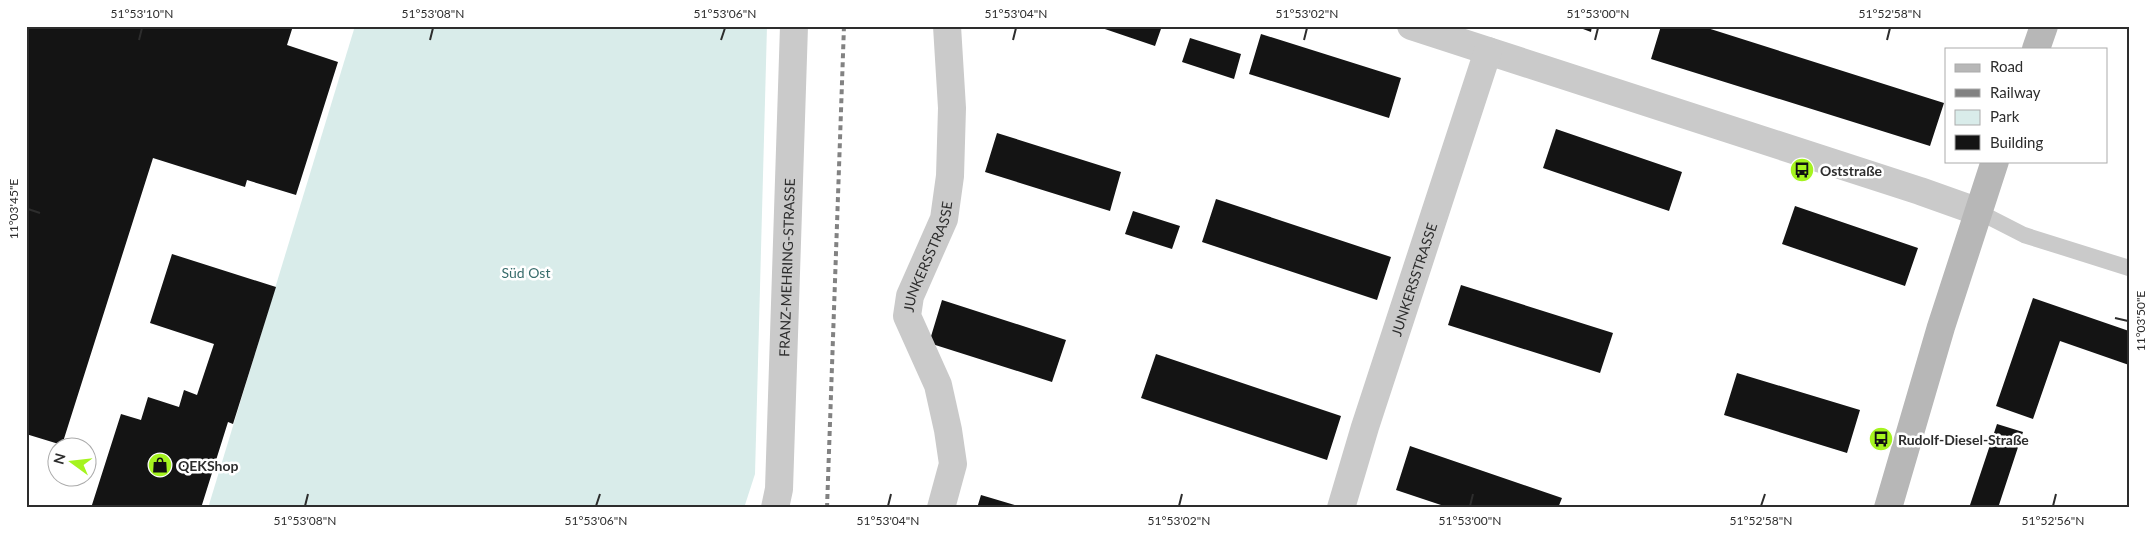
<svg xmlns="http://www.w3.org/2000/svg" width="2155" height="534" font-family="Lato,sans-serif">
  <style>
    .green { fill: #d9ecea }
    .building { fill: #141414 }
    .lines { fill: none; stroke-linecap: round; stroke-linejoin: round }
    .lane { stroke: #cacaca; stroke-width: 16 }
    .street { stroke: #cacaca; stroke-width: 28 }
    .secondary { stroke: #b7b7b7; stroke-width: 28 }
    .rail { stroke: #828282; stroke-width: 4; stroke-dasharray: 5 4; stroke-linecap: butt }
    .ticks { fill: none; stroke: #2d2d2d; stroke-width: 2 }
    .labels { text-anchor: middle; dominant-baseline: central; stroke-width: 5; stroke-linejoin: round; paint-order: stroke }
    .poi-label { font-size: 14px; font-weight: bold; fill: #2d2d2d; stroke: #fff; text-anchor: start }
    .street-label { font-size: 14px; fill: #2d2d2d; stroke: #fff }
    .park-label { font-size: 14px; fill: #376c6b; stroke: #fff }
    .neatline { fill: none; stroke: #2d2d2d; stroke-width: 2 }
    .ticks-label { font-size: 12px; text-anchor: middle; fill: #2d2d2d }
  </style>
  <rect width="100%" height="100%" fill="#fff"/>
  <path class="green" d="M355,26H767L755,474L744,508H208Z"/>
  <path class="building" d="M26,26H293L287,45L338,62L296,195L247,180L245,187L153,158L62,445L26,434Z
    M1096,26H1162L1155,46Z
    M1575,26H1592L1591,32Z
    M1661,26H1701L1944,103L1930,146L1651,59Z
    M1261,34L1401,78L1389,118L1249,74Z
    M1190,38L1241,54L1234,79L1182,62Z
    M1556,129L1682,172L1669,211L1543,168Z
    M997,133L1121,172L1110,211L985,172Z
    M1216,199L1391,257L1377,300L1202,242Z
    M1795,206L1918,248L1905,286L1782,244Z
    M1133,211L1180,226L1172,249L1125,234Z
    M172,254L276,287L233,424L228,422L201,508H91L121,414L141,420L148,397L179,407L184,390L197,395L214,344L150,323Z
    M1461,285L1613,333L1600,373L1448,325Z
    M2033,298L2129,331V365L2060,341L2033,419L1996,406Z
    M942,300L1066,340L1052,382L929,343Z
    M1156,354L1341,416L1327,460L1141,398Z
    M1737,373L1860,410L1847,453L1724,415Z
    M1997,424L2023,432L1998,508H1969Z
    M1410,446L1562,498L1558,508H1450L1396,490Z
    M981,495L1021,507L1020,508H977Z"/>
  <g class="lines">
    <path class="lane" d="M1979,212L2024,235L2129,268"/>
    <g class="street">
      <path d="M1411,26L1920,191L1979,212"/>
      <path id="s1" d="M775,508L779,489L794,26"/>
      <path id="s2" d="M941,508L953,464L948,430L938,385L907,316L910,296L944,219L950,176L952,108L947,26"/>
      <path id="s3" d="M1341,508L1365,427L1488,51"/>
    </g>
    <path class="secondary" d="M2036,49L2044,26
      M1888,508L1941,327L1995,161"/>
    <path class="rail" d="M827,508L844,26"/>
  </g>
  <path class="ticks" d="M139,40L142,28M430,40L433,28M721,40L725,28M1013,40L1016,28M1304,40L1307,28M1595,40L1598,28M1887,40L1890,28M28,209L40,213M2115,318L2128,321M305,506L308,494M596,506L600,494M888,506L891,494M1179,506L1182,494M1470,506L1473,494M1761,506L1765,494M2053,506L2056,494"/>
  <defs>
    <g id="bus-disc" transform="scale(1.25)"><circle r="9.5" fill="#a5f41f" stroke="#fff"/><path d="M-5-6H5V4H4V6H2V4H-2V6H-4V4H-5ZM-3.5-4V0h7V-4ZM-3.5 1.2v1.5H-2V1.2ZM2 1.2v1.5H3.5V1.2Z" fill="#111"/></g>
    <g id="shop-disc" transform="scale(1.25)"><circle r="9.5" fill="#a5f41f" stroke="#fff"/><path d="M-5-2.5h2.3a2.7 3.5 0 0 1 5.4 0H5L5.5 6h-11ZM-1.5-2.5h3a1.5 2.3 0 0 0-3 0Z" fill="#111"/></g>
  </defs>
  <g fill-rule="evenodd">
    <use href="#bus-disc" x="1802" y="170"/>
    <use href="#bus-disc" x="1881" y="439"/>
    <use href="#shop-disc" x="160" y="465"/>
  </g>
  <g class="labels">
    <g class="poi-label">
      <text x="1820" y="170">Oststraße</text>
      <text x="1898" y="439">Rudolf-Diesel-Straße</text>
      <text x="178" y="465">QEKShop</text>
    </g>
    <g class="street-label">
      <text stroke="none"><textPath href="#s2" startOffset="265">JUNKERSSTRASSE</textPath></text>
      <text stroke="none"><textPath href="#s1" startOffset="241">FRANZ-MEHRING-STRASSE</textPath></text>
      <text stroke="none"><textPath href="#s3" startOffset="240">JUNKERSSTRASSE</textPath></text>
    </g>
    <g class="park-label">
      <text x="526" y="272">Süd Ost</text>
    </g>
  </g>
  <rect width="2155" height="534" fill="none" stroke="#ffffff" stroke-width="55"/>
  <rect x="1945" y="48" width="162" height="115" fill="#ffffff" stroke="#ababab"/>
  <rect x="1955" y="64" width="25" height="8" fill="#b7b7b7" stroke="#ababab"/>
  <text x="1990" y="72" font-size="15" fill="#2d2d2d">Road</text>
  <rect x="1955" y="89" width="25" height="8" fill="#828282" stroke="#ababab"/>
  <text x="1990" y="98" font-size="15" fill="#2d2d2d">Railway</text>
  <rect x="1955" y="110" width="25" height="15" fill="#d9ecea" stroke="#ababab"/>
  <text x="1990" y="122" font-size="15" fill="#2d2d2d">Park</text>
  <rect x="1955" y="135" width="25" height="15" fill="#141414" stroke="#ababab"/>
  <text x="1990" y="148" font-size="15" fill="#2d2d2d">Building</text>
  <g transform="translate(72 462) rotate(285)"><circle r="24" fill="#ffffff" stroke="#ababab"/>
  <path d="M0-4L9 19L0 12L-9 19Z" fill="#a5f41f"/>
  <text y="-8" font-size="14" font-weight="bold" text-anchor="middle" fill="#2d2d2d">N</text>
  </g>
  <rect x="28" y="28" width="2100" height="478" class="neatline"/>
  <g class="ticks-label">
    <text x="142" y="18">51°53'10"N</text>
    <text x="433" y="18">51°53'08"N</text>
    <text x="725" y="18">51°53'06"N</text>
    <text x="1016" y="18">51°53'04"N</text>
    <text x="1307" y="18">51°53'02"N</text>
    <text x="1598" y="18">51°53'00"N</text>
    <text x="1890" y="18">51°52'58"N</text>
    <text transform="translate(14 209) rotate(-90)" y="4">11°03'45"E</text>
    <text transform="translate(2141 321) rotate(-90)" y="4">11°03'50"E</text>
    <text x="305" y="525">51°53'08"N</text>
    <text x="596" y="525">51°53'06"N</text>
    <text x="888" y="525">51°53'04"N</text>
    <text x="1179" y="525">51°53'02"N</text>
    <text x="1470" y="525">51°53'00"N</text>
    <text x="1761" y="525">51°52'58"N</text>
    <text x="2053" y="525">51°52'56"N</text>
  </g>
</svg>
